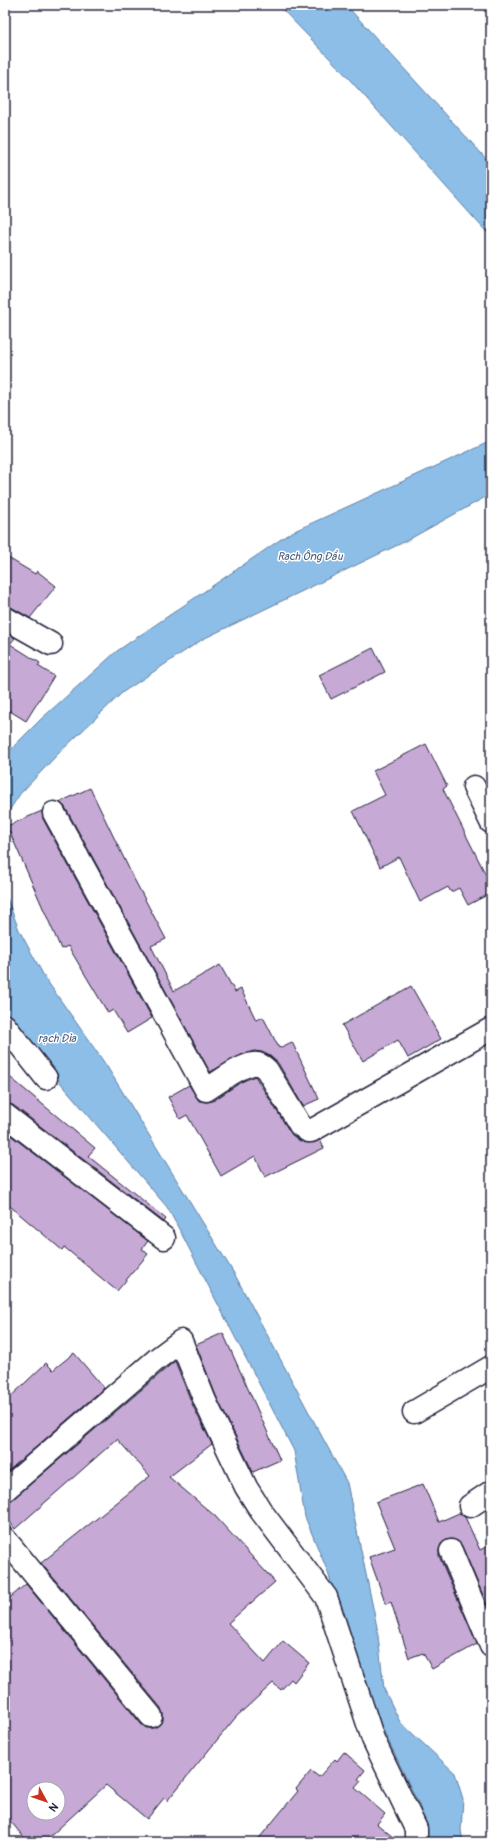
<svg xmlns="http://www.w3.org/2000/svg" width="496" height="1847" font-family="Pangolin,sans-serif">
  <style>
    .water { fill: #8cbee8; stroke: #6280a3 }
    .building { fill: #c6a9d5; stroke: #22223b; fill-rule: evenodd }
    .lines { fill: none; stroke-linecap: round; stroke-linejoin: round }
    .minor-casing { stroke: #22223b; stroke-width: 25 }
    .path { stroke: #22223b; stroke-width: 2.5; stroke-dasharray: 1 3; stroke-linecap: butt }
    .minor { stroke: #fff; stroke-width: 22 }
    .labels { text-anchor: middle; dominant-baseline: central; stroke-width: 3; stroke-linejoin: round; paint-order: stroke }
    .water-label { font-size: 11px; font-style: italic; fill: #475978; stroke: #fff }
  </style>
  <rect width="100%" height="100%" fill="#fff"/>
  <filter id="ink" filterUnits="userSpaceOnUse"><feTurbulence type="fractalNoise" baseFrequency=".025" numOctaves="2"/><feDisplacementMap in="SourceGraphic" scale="8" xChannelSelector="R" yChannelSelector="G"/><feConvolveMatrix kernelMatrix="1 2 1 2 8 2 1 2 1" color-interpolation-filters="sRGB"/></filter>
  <g filter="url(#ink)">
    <path class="water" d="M278,5H346L491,164V237L341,70Z
      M491,441V494L406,541L203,639L123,692L58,754L20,794L5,817V755L40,720L117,651L290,533Z
      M5,893L19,930L45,978L106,1065L235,1275L347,1483L377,1627L384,1689L400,1722L455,1773L463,1799L461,1830L463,1842H427L420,1807L376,1715L327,1570L305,1517L294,1451L179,1229L167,1207L40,1059L5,1008Z"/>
    <path class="building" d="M5,556L35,574L37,571L56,586L30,618L11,607L5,606Z
      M5,632L15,638L10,644L40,663L38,666L54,676L26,721L5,708Z
      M373,648L385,672L331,699L319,675Z
      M426,744L447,786L443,789L491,885V893L468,905L459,888L451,892L448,887L420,902L399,857L380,867L353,811L385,795L373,771Z
      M90,788L133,877L166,939L151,946L174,991L220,965L235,992L241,989L256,1020L263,1017L279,1048L292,1042L319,1099L303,1106L278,1063L270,1056L262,1052L254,1051L243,1054L210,1072L65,807L60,802Z
      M42,811L43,819L152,1018L127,1033L113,1010L108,1013L68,946L61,949L7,826Z
      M411,986L441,1039L408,1058L398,1040L363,1061L342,1025Z
      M5,1073L95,1148L88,1156L166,1219L164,1222L13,1105L5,1103Z
      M255,1076L292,1135L300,1141L308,1143L320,1140L324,1148L265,1177L255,1156L221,1176L187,1115L180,1119L168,1097L189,1085L199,1101L207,1102L213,1101L241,1082Z
      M5,1131L148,1241L142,1249L148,1254L117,1291L64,1247L62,1250L5,1202Z
      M223,1333L280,1460L253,1472L216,1396L196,1345Z
      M74,1353L104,1388L5,1474V1402L46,1363L53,1370Z
      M175,1361L193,1406L212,1444L169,1477L215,1516L275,1582L228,1623L265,1663L283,1641L309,1663L294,1682L291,1679L281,1690L273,1683L236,1717L167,1801L164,1798L147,1819L106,1785L44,1842H28L5,1815V1602L26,1584L141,1724L146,1728H153L159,1725L163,1721V1714L161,1708L41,1563L150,1476L117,1439L15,1529L5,1515V1502L13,1499ZM34,1789H58V1813H34Z
      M423,1484L439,1522L459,1513L465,1517L480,1550L491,1544V1614L462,1546L458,1541L452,1539L446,1540L441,1544L439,1550V1556L477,1644L432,1669L423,1653L409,1658L391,1602L386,1604L369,1557L395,1548L376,1502Z
      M344,1752L365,1770L358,1779L361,1781L355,1788L385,1814L377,1824L399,1842H256L298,1791L296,1789L311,1771L319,1777L335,1759L337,1761Z"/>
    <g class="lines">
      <g class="minor-casing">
        <path id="minor" d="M5,618L51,644
          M474,787L491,822
          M54,813L206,1090C218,1083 239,1066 253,1064C259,1063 263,1066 267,1070L300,1125L308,1131H311L491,1029
          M5,1026L46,1078
          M5,1115L164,1238
          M414,1412L491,1367
          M5,1490L157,1359L181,1341L205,1401L246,1487L261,1511L326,1597L373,1739L416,1829V1842
          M470,1506L491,1492
          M5,1539L151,1716
          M451,1551L491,1646"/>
      </g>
      <path class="path" d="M479,5L491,17"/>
      <use href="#minor" class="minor"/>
    </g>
  </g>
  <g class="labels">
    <g class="water-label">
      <text x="310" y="556">Rạch Ông Đầu</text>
      <text x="57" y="1038">rạch Đìa</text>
    </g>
  </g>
  <rect width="496" height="1847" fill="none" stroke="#fff" stroke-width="20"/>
  <rect x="10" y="10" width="476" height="1827" fill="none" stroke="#22223b" stroke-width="1.5" filter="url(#ink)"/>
  <g transform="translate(46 1801) rotate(130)"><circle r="19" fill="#ffffff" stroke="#a7a7b1"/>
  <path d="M0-3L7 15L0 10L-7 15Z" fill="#c8321e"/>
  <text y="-6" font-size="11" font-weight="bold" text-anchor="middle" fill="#22223b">N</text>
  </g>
</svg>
